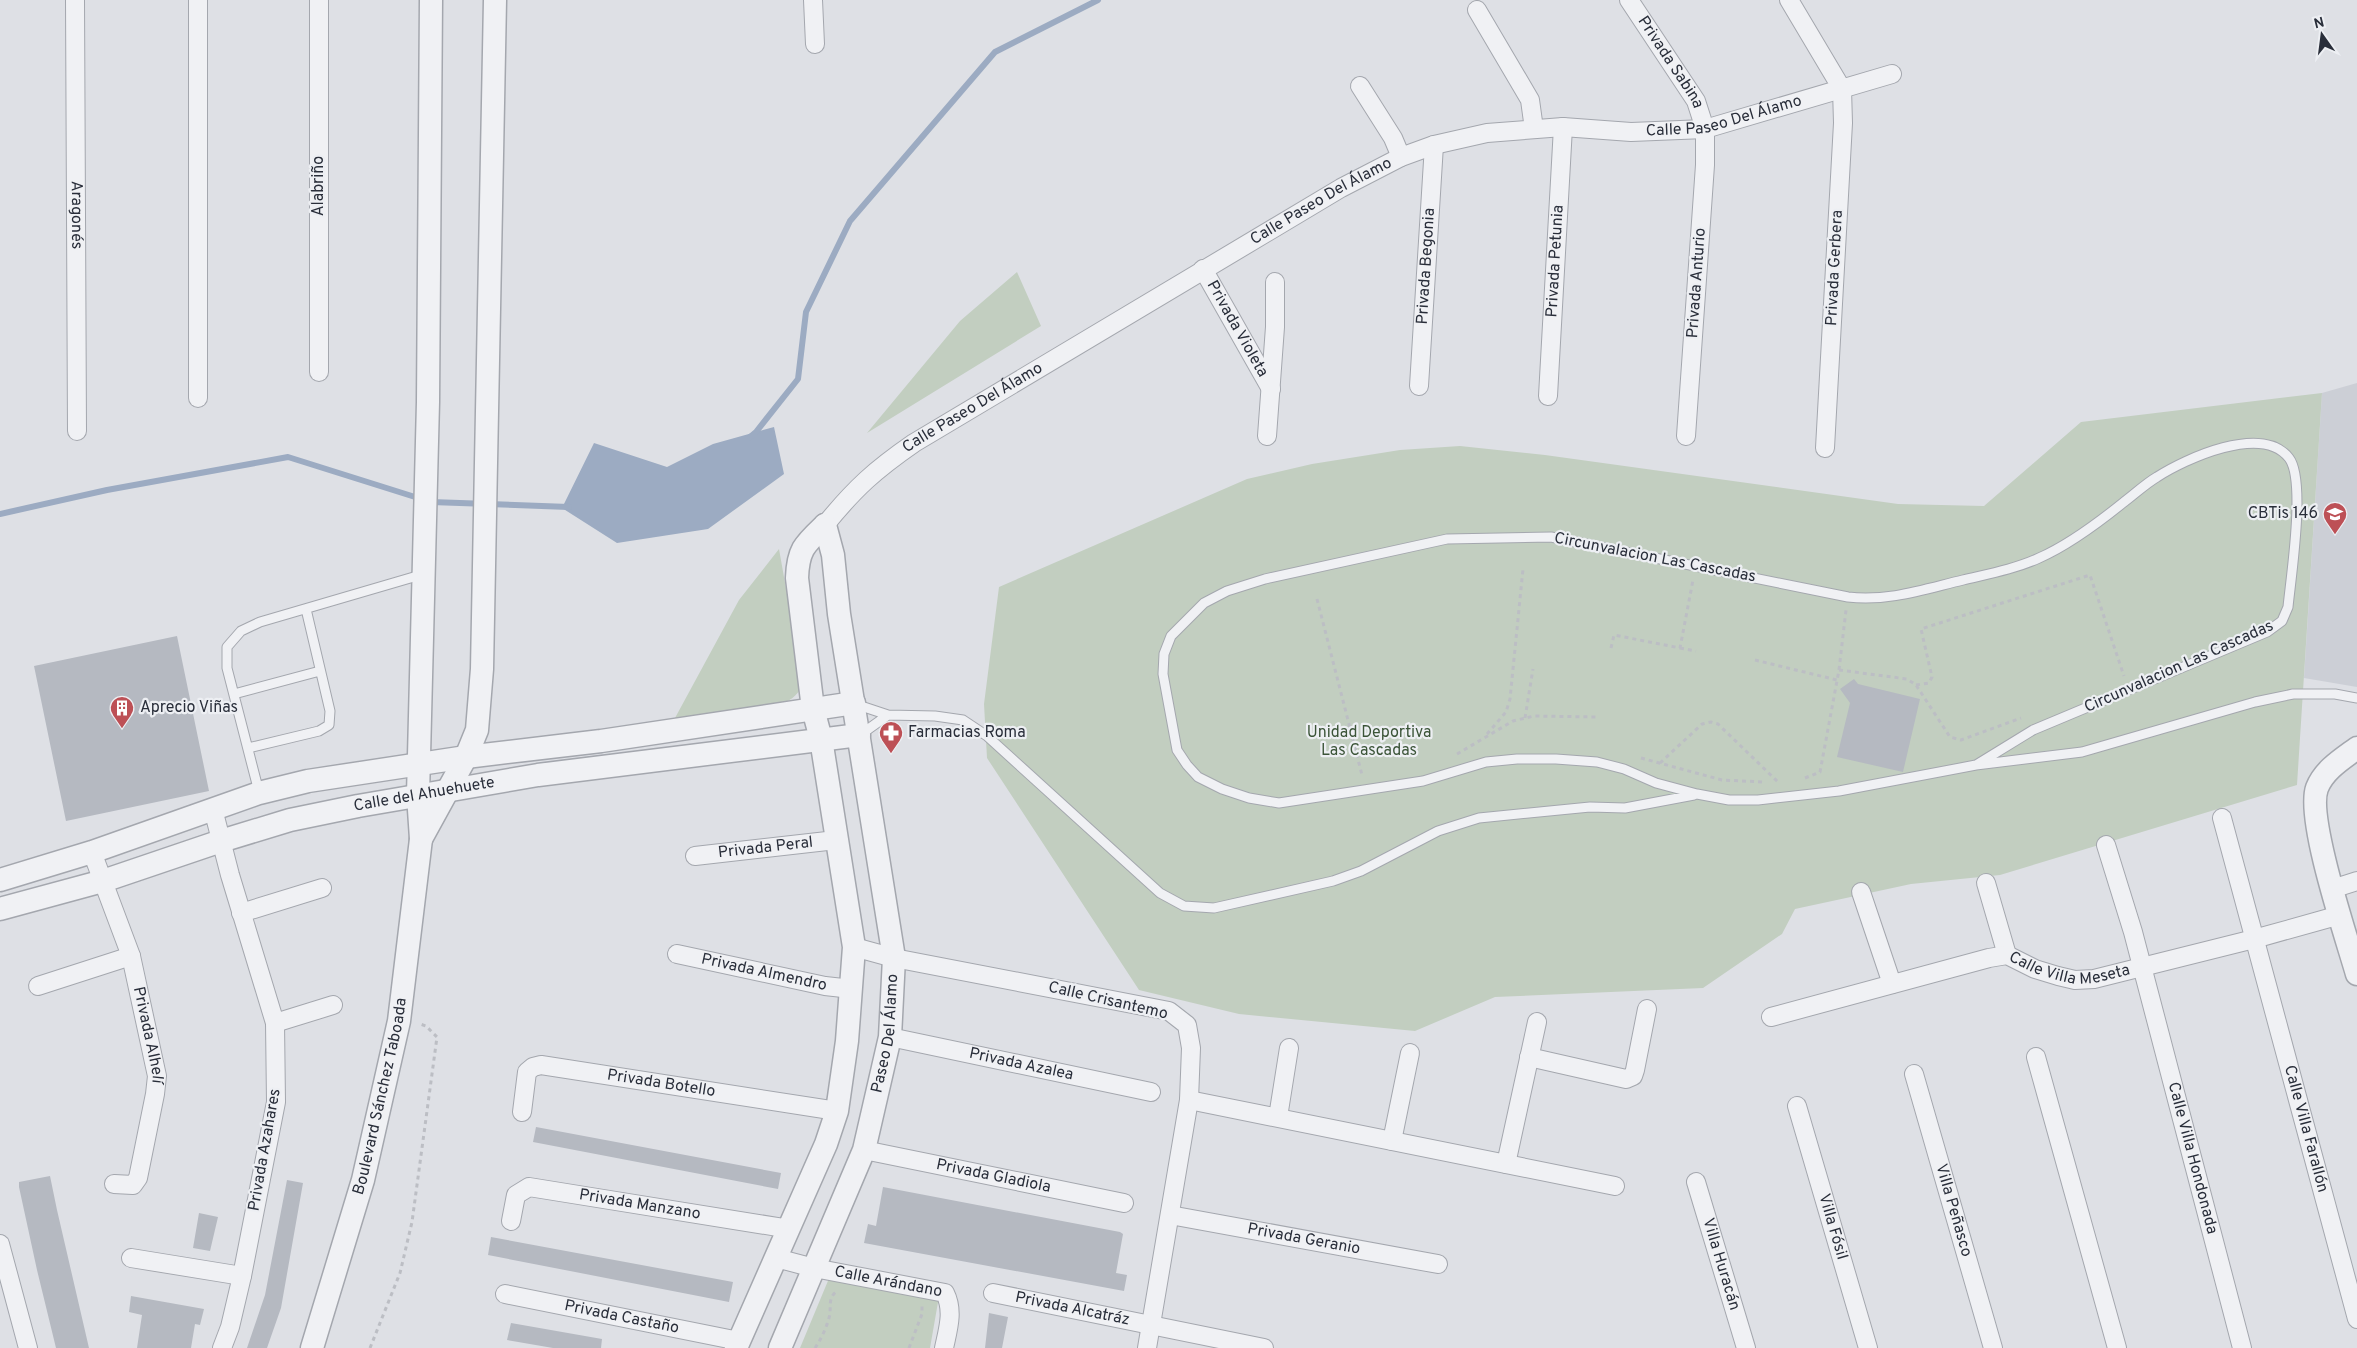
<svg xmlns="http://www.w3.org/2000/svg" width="2357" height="1348" font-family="Overpass,sans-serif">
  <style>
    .built { fill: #cccfd6 }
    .green { fill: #c2cec0 }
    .water { fill: #9cabc2 }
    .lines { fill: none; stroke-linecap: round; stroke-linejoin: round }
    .stream { stroke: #9cabc2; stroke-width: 6 }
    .building { fill: #b5b9c1 }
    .service-casing { stroke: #a4a7ae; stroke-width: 11 }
    .minor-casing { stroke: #a4a7ae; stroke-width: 20 }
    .tertiary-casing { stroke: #a4a7ae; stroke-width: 25 }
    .path { stroke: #bcbec4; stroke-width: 3; stroke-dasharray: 4 4; stroke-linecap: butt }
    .service { stroke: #f0f1f4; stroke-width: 9 }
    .minor { stroke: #f0f1f4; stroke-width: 18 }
    .tertiary { stroke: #f0f1f4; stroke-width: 22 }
    .labels { text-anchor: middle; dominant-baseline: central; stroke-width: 4.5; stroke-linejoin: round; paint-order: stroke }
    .street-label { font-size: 16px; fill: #292e3a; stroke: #edeff3 }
    .poi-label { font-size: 16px; fill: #292e3a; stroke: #edeff3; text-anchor: start }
    .park-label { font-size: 16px; fill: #3b5438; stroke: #edeff3 }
  </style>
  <rect width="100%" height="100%" fill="#dee0e5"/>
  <path class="built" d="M2357,383V687L2304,678L2322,393Z"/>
  <path class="green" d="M1017,272L1041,326L867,433L960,321Z
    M2322,393L2297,785L2000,875L1911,884L1795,909L1782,934L1703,988L1495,997L1415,1031L1239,1014L1139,990L987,758L984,704L999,587L1247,479L1312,464L1400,450L1460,446L1545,455L1898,504L1984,506L2081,422Z
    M779,549L803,684C797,697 790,701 776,706L675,718L739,600Z
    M835,1264L941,1285L930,1348H800Z"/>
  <path class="water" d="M774,427L784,474L708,529L617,543L562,508L594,443L667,467L713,444Z"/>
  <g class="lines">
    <path class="stream" d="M750,437L756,432L798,379L806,312L850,221L995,52L1098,0
      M0,514L107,490L288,457L431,502L569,507"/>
  </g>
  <path class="building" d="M177,636L209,791L66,821L34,666Z
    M1854,679L1858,684L1920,699L1903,772L1837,757L1850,703L1840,689Z
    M536,1127L781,1173L778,1189L533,1142Z
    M50,1176L57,1210L89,1348H56L37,1270L19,1187V1182Z
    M287,1180L303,1183L281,1308L267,1348H247L265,1295Z
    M883,1187L1120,1232L1123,1234L1116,1273L1127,1275L1124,1291L864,1243L868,1224L876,1226Z
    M199,1213L218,1217L210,1251L193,1248Z
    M491,1237L733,1282L729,1302L488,1255Z
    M131,1296L204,1309L200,1325L195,1324L191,1348H137L142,1315L129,1312Z
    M989,1313L1008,1317L1002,1348H985Z
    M511,1323L602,1339L601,1348H553L507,1340Z"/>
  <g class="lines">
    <g class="service-casing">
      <path id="service" d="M234,694L320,671
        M855,704L888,715L935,716L963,720L987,736L1160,893L1184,906L1214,908L1333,881L1361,871L1438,831L1479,818L1590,807L1625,808L1694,795
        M860,735L888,715
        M248,748L319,731L329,725L330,711L306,609
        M1976,765L2033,730L2267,632L2282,621L2288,607C2291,576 2306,480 2289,458C2262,423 2185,459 2157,477C2145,484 2135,494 2124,502C2098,523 2069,545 2039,558C2015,569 1988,574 1963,580C1925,589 1887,602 1848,597L1551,537L1447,539L1265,579L1227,591L1204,603L1171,636L1164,654L1163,674L1177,750L1187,765L1198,777L1222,789L1249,798L1279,803L1423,781L1486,762L1517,759H1556L1597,762L1624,769L1656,783L1697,794L1729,800H1758L1839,791L1976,765L2082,752L2255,702L2293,694H2335L2357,698
        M259,792L227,668V647L241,631L260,622L424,574"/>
    </g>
    <g class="minor-casing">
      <g id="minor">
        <path id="s1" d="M75,0L77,431"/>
        <path d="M198,0V398"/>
        <path d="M813,0L815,44"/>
        <path id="s2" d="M1629,0L1696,101L1705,129V165L1686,436"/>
        <path d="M1789,0L1842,89L1843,123L1825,448"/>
        <path d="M1477,10L1530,100L1534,129"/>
        <path d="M1360,86L1393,138L1401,157"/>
        <path id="s3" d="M1203,269L1271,389"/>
        <path d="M319,372V0"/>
        <path id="s4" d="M1419,386L1434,145"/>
        <path id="s5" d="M1548,396L1563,127"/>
        <path d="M1267,436L1275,327V282"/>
        <path id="s6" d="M825,525C855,488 875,470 914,443L1341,188L1401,157L1434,145L1487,133L1563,127L1631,132L1705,129L1892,74"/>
        <path d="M213,809L230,875L275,1023L276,1102L242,1276L230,1327L222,1348"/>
        <path id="s7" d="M2222,818L2357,1319"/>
        <path id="s8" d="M2106,845L2133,932L2242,1348"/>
        <path id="s9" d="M92,852L131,956L157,1076L155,1094L138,1178L133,1185L114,1184"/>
        <path id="s10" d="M695,856L836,840"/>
        <path d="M1986,883L2007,955"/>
        <path d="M2332,889L2357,881"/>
        <path d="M1861,892L1892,984"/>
        <path d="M241,913L322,888"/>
        <path d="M854,947L894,958L1169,1011L1187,1025L1191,1048L1189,1100L1147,1348"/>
        <path id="s11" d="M677,954L825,986L852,989"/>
        <path d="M38,986L131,956"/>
        <path id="s12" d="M1771,1017L1989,958L2007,955L2035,969L2058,976L2075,980L2094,979L2254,939L2340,915"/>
        <path d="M275,1023L333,1005"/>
        <path id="s13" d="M890,1037L1151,1092"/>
        <path d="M1529,1057L1626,1079L1633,1076L1635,1070L1647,1009"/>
        <path d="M2036,1057L2117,1348"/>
        <path id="s14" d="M1914,1074L1993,1348"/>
        <path d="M1189,1100L1615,1186"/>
        <path id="s15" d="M1797,1106L1868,1348"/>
        <path id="s16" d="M522,1112L527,1072L533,1067L541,1065L837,1111"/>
        <path d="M1278,1117L1289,1048"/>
        <path d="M1392,1141L1410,1053"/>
        <path id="s17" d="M864,1150L1124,1203"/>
        <path d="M1506,1164L1537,1022"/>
        <path id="s18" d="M1696,1182L1746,1348"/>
        <path id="s19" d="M1170,1215L1438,1264"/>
        <path id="s20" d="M511,1221L516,1195L529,1187L790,1229"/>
        <path d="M0,1244L28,1348"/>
        <path d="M131,1258L242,1276"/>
        <path id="s21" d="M776,1258L814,1268L945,1293C954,1311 948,1329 944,1348"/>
        <path id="s22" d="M993,1293L1264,1348"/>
        <path id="s23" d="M505,1294L739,1341"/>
      </g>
    </g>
    <g class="tertiary-casing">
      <g id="tertiary">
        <path d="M2357,748C2342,759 2324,770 2317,788C2306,818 2347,939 2357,974"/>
        <path d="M421,839L466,757L477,730L482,669L495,0"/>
        <path d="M0,880L92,852L259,793L308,781L466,757L601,741L854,703"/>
        <path id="s24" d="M0,909L103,881L221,841L290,820L358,806L538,775L859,735"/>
        <path id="s25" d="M312,1348L363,1180L399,1021L421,839L418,795L428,402L431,0"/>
        <path d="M736,1348L826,1144L837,1111L847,1041L854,947L821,739L813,709L797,578C798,549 805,544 825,525"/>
        <path id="s26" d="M780,1348L864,1150L890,1037L894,958L839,614L833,555L825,525"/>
      </g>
    </g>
    <path class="path" d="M1317,599L1362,775
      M1611,648L1614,635L1680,648L1693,580
      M1680,648L1696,651
      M1755,660L1837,680
      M1839,670L1907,679L1916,685L1950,737L1961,740L2021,718
      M1916,685L1929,683L1932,677L1921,629L2090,575L2124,676
      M1525,718L1533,669
      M1487,734L1506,712L1510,699L1523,569
      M1457,754L1513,721L1534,716L1597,717
      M1641,758L1722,780L1764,782
      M1660,763L1702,724L1711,722L1718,724L1778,782
      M1805,778L1820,772L1839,670L1846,610
      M370,1348L400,1273L412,1222L437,1037L426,1026L420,1024
      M815,1348C821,1339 826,1329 829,1318C832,1309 827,1299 836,1292
      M909,1348L922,1314V1306"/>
    <use href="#service" class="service"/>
    <use href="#minor" class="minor"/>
    <use href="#tertiary" class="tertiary"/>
  </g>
  <defs>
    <g id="school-pin" transform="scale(1.25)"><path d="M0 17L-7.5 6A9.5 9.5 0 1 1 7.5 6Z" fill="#bd5056" stroke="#edeff3"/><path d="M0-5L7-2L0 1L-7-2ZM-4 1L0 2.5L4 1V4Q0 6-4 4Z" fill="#fff"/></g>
    <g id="building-pin" transform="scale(1.25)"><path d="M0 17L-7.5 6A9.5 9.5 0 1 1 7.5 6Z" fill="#bd5056" stroke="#edeff3"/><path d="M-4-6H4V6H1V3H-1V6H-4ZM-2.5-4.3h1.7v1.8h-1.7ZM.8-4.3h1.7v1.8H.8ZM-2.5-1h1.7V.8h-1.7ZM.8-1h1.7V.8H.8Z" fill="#fff"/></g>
    <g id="pharmacy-pin" transform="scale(1.25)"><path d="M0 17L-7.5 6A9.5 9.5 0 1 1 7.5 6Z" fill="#bd5056" stroke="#edeff3"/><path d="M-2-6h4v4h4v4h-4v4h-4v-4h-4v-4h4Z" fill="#fff"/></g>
  </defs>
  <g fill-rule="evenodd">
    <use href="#school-pin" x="2335" y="514"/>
    <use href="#building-pin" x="122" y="708"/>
    <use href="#pharmacy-pin" x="891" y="733"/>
  </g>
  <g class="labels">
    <g class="street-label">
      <text stroke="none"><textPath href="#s2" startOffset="75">Privada Sabina</textPath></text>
      <text stroke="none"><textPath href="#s6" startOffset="1015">Calle Paseo Del Álamo</textPath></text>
      <text transform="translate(319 186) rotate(-90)">Alabriño</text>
      <text stroke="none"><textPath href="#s6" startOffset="595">Calle Paseo Del Álamo</textPath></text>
      <text stroke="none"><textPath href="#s1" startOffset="215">Aragonés</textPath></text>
      <text stroke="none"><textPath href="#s5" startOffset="135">Privada Petunia</textPath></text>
      <text stroke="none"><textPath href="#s4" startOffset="120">Privada Begonia</textPath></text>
      <text transform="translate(1835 268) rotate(-87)">Privada Gerbera</text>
      <text transform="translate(1697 283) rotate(-86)">Privada Anturio</text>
      <text stroke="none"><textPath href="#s3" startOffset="69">Privada Violeta</textPath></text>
      <text stroke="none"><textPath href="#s6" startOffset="190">Calle Paseo Del Álamo</textPath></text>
      <text transform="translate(1655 558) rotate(11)">Circunvalacion Las Cascadas</text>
      <text transform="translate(2179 667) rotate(-24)">Circunvalacion Las Cascadas</text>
      <text stroke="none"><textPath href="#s24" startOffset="440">Calle del Ahuehuete</textPath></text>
      <text stroke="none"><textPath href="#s10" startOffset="71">Privada Peral</textPath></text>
      <text stroke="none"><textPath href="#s12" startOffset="310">Calle Villa Meseta</textPath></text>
      <text stroke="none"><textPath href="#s11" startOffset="89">Privada Almendro</textPath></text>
      <text transform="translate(1108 1001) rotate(13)">Calle Crisantemo</text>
      <text stroke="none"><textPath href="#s26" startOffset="334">Paseo Del Álamo</textPath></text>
      <text stroke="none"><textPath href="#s9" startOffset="192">Privada Alhelí</textPath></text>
      <text stroke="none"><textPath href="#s13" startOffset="134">Privada Azalea</textPath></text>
      <text stroke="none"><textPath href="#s16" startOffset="178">Privada Botello</textPath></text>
      <text stroke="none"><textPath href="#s25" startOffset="261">Boulevard Sánchez Taboada</textPath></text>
      <text stroke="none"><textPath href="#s7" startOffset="322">Calle Villa Farallón</textPath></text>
      <text transform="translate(265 1150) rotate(-80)">Privada Azahares</text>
      <text stroke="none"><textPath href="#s8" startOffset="325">Calle Villa Hondonada</textPath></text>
      <text stroke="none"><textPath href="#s17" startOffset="132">Privada Gladiola</textPath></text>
      <text stroke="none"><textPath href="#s20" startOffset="154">Privada Manzano</textPath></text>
      <text stroke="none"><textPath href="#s14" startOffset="142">Villa Peñasco</textPath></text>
      <text stroke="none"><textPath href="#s15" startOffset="126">Villa Fósil</textPath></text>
      <text stroke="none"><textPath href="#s19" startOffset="136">Privada Geranio</textPath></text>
      <text stroke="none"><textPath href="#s18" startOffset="86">Villa Huracán</textPath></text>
      <text stroke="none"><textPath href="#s21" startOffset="115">Calle Arándano</textPath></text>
      <text stroke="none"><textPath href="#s22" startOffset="81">Privada Alcatráz</textPath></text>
      <text stroke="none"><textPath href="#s23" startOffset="119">Privada Castaño</textPath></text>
    </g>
    <g class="poi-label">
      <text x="2318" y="514" text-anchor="end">CBTis 146</text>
      <text x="140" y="708">Aprecio Viñas</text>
      <text x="908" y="733">Farmacias Roma</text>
    </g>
    <g class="park-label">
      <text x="1369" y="733">Unidad Deportiva<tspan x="1369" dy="18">Las Cascadas</tspan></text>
    </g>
  </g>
  <g transform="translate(2322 35) rotate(346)" stroke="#edeff3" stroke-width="4" paint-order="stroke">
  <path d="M0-4L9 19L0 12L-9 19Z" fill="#292e3a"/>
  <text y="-8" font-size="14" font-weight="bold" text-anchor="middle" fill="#292e3a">N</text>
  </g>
</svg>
